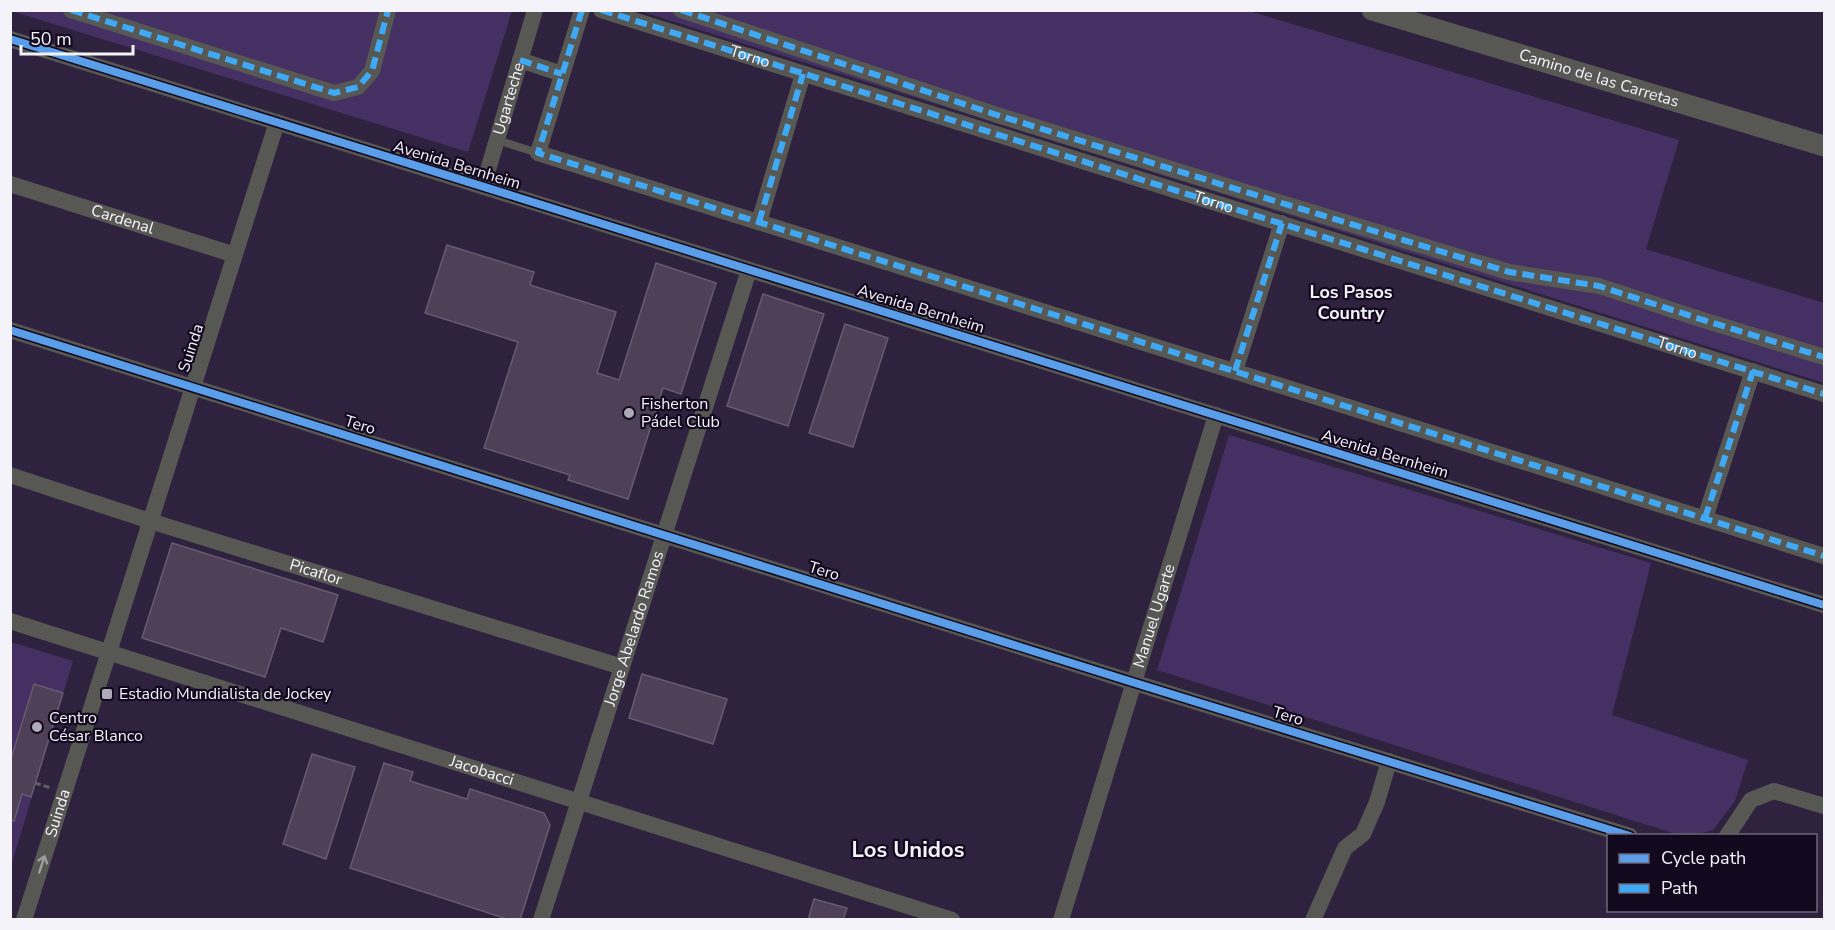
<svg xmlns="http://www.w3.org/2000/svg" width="1835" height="930" font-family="'Nunito Sans',sans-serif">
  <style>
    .green { fill: #443062 }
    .building { fill: #4e4057; stroke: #675a70; stroke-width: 1.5 }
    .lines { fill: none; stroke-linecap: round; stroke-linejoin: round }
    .path { stroke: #615e61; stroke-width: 3; stroke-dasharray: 6 3; stroke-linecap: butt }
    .service { stroke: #575854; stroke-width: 8 }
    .minor { stroke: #575854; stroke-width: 16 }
    .tertiary { stroke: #575854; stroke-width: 21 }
    .quiet { stroke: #3fa9f5; stroke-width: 6; stroke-dasharray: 12 6; stroke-linecap: butt }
    .cycleway-casing { stroke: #12091f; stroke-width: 11 }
    .cycleway { stroke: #5a9eea; stroke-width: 8 }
    .oneway { stroke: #9e9e9f }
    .poi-dot { fill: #afaab9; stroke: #12091f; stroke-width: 2 }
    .labels { text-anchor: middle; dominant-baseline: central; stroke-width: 4.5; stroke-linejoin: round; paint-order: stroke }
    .street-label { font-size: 16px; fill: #f5f3fa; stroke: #12091f }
    .poi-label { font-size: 16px; fill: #f5f3fa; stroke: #12091f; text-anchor: start }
    .neighbourhood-label { font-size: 18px; font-weight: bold; fill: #f5f3fa; stroke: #12091f }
    .district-label { font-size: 22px; font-weight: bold; fill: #f5f3fa; stroke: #12091f }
  </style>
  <rect width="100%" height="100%" fill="#2e223f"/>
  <path class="green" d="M11,11H512L468,152Z
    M640,11H1249L1679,140L1646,249L1824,303V383Z
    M1229,435L1651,563L1612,715L1748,760L1735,801L1713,830L1694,835H1679L1157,670Z
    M11,642L73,661L11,866Z"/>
  <path class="building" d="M447,245L534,272L530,285L616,312L597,373L619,380L656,263L716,283L681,394L663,388L628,499L568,480L570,475L484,448L518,342L425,313Z
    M763,294L824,314L788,426L727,406Z
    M845,324L888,338L853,447L809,433Z
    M172,543L338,595L323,642L281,628L265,677L142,638Z
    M642,674L727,699L713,744L629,718Z
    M34,684L63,693L31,797L22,794L14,821L10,820V762Z
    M312,754L355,767L326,859L283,844Z
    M384,763L413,772L410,781L467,799L470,789L544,813L550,825L520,920H510L350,868Z
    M814,899L847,908L843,920H808Z"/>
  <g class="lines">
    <path class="path" d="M35,783L51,788"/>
    <path class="service" d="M497,140L538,153"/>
    <g class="minor">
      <path d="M71,10L334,93L358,87L372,71L388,10"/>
      <path d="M582,10L538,153L1824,556"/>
      <path d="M601,10L1824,394"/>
      <path d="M681,10L997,115L1275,201L1509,272L1599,286L1700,319L1824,357"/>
      <path d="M10,39L1824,605"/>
      <path d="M520,60L562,74"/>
      <path id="s1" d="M10,184L235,255"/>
      <path id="s2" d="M483,187L535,10"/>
      <path d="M759,222L803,74"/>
      <path d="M10,330L1132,682L1630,836"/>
      <path d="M1235,371L1282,223"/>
      <path id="s3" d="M10,475L150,521L622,667"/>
      <path d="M1705,518L1753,371"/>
      <path id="s4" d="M10,621L952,920"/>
      <path d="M1727,836L1751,800L1774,791L1824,806"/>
      <path id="s5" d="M24,920L277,122"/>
      <path id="s6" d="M541,920L749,270"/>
      <path id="s7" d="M1061,920L1216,415"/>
      <path d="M1313,920L1345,848L1363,834L1377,802L1389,761"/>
    </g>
    <path class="tertiary" id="s8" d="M1372,10L1824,146"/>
    <g class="quiet">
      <path d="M71,10L334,93L358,87L372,71L388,10"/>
      <path d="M582,10L538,153L1824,556"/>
      <path id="s9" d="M601,10L1824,394"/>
      <path d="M681,10L997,115L1275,201L1509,272L1599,286L1700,319L1824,357"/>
      <path d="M520,60L562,74"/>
      <path d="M759,222L803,74"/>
      <path d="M1235,371L1282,223"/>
      <path d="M1705,518L1753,371"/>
    </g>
    <g class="cycleway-casing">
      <path id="cycleway" d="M10,39L1824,605
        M10,330L1132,682L1630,836"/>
    </g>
    <use href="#cycleway" class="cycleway"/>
  </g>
  <defs><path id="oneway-shaft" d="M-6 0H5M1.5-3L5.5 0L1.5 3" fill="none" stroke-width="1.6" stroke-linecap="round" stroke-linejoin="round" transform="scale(1.5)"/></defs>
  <use class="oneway" href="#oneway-shaft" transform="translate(42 864) rotate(-72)"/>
  <g class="poi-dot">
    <circle cx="629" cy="413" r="6"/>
    <rect x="101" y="688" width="12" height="12" rx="3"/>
    <circle cx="37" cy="727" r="6"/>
  </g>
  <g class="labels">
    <g class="street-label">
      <text stroke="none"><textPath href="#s9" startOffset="156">Torno</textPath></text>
      <text stroke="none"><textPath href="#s8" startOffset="237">Camino de las Carretas</textPath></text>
      <text stroke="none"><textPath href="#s2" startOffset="92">Ugarteche</textPath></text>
      <text transform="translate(457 165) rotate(17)">Avenida Bernheim</text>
      <text stroke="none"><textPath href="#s9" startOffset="642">Torno</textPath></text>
      <text stroke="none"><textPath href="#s1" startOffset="118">Cardenal</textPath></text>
      <text transform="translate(921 309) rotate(17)">Avenida Bernheim</text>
      <text stroke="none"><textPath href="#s9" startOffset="1128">Torno</textPath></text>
      <text transform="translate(191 348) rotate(-72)">Suinda</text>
      <text transform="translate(360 425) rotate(17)">Tero</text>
      <text transform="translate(1385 454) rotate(17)">Avenida Bernheim</text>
      <text transform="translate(824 571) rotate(17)">Tero</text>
      <text stroke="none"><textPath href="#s3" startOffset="321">Picaflor</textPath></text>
      <text stroke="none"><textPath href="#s7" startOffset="318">Manuel Ugarte</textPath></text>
      <text stroke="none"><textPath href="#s6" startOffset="306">Jorge Abelardo Ramos</textPath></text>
      <text transform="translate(1288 716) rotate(17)">Tero</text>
      <text stroke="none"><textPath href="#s4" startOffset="495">Jacobacci</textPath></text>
      <text stroke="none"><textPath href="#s5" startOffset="112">Suinda</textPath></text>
    </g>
    <g class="poi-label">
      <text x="641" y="404">Fisherton<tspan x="641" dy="18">Pádel Club</tspan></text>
      <text x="119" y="694">Estadio Mundialista de Jockey</text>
      <text x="49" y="718">Centro<tspan x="49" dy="18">César Blanco</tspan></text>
    </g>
    <g class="neighbourhood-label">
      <text x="1351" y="292">Los Pasos<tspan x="1351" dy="21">Country</tspan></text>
    </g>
    <g class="district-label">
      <text x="908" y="850">Los Unidos</text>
    </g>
  </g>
  <rect width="1835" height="930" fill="none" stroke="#f5f3fa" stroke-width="24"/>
  <rect x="1607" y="834" width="210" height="78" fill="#12091f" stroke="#6d6777" stroke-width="1.5"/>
  <rect x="1619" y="854" width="30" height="9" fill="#5a9eea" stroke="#6d6777" stroke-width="1.5"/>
  <text x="1661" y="864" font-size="18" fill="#f5f3fa">Cycle path</text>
  <rect x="1619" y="884" width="30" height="9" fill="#3fa9f5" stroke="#6d6777" stroke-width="1.5"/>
  <text x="1661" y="894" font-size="18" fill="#f5f3fa">Path</text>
  <path d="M21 45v9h112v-9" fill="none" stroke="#f5f3fa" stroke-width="3"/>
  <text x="30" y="45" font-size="18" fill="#f5f3fa" stroke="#12091f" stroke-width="4.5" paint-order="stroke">50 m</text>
</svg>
